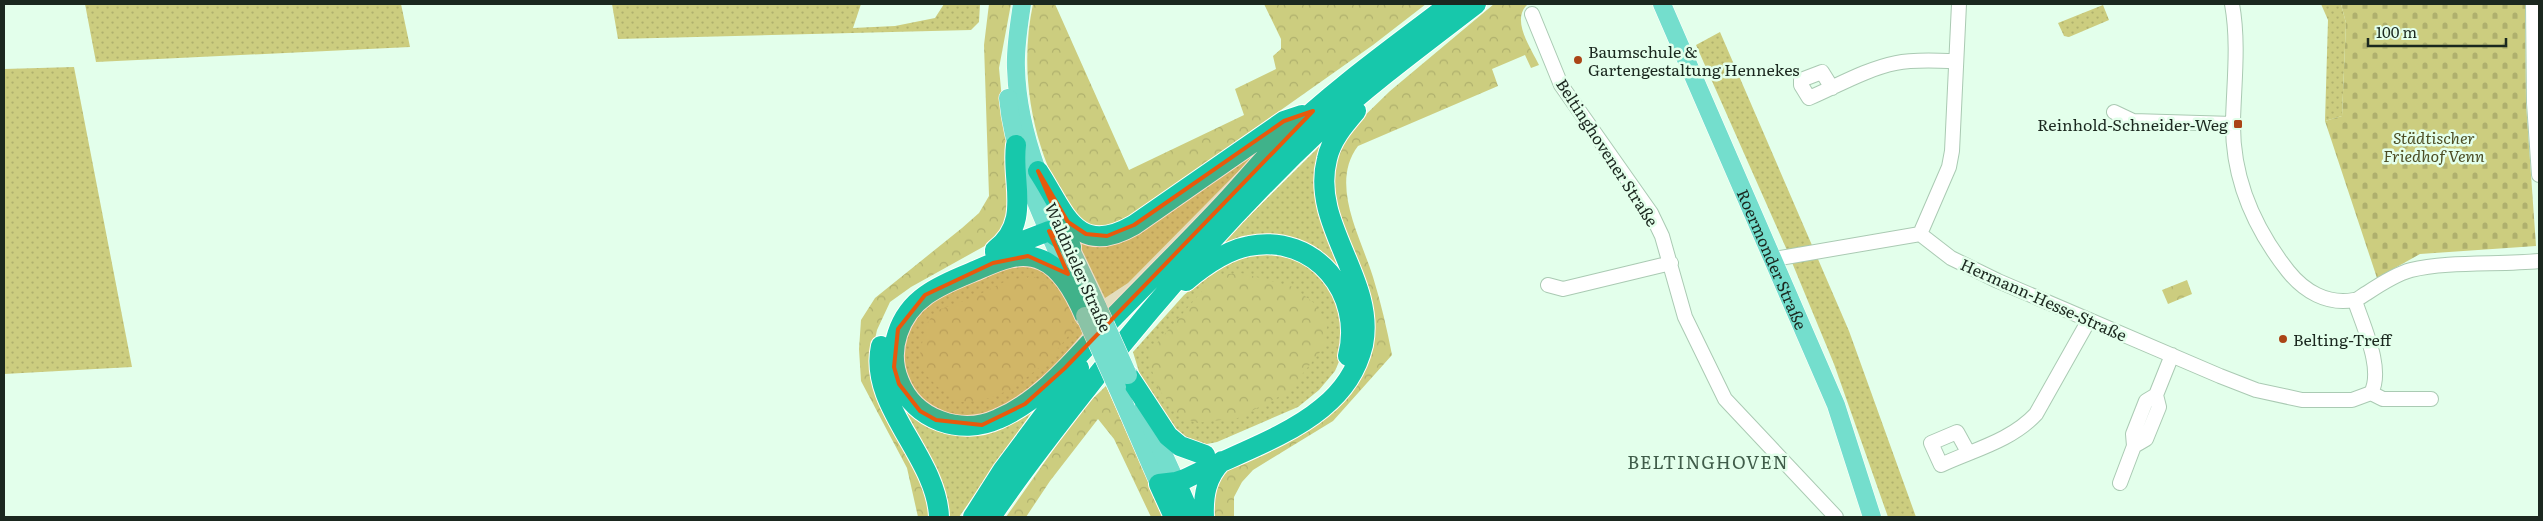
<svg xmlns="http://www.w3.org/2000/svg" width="2543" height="521" font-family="Literata,serif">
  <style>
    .grass { fill: url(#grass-dots) }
    .forest { fill: url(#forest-crowns) }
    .cemetery { fill: url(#cemetery-stones) }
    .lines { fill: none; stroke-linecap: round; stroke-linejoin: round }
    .minor-casing { stroke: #aacab3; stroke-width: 16 }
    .major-casing { stroke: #fff; stroke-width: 19 }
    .highway-casing { stroke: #fff; stroke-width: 22 }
    .minor { stroke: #fff; stroke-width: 14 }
    .major { stroke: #74decd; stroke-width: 18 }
    .highway { stroke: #17c8ab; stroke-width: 20 }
    .major-bridge-casing { stroke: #fff; stroke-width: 19; stroke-linecap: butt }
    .major-bridge { stroke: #74decd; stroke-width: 18 }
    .marked { fill: #e8590c; fill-opacity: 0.2; stroke: #e8590c; stroke-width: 4; stroke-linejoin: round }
    .poi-dot { fill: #aa4516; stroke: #e3ffeb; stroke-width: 2 }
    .labels { text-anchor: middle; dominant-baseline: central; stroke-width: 5; stroke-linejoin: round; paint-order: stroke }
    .poi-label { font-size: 16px; fill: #1b281f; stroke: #e3ffeb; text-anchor: start }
    .park-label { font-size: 16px; font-style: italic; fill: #4c4d23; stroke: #e3ffeb }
    .street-label { font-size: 16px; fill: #1b281f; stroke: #e3ffeb }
    .neighbourhood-label { font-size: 18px; letter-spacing: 1px; fill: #405d4a; stroke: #e3ffeb }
  </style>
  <defs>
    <pattern id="grass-dots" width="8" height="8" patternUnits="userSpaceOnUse" patternTransform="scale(1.25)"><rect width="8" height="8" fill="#cccd7f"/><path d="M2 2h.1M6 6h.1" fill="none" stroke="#afb06d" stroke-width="1.8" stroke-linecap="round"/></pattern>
    <pattern id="forest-crowns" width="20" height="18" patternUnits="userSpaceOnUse" patternTransform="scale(1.25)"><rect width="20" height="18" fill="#cccd7f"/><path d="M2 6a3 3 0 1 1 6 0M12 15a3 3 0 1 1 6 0" fill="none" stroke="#afb06d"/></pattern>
    <pattern id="cemetery-stones" width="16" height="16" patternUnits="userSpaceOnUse" patternTransform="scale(1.25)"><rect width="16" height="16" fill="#cccd7f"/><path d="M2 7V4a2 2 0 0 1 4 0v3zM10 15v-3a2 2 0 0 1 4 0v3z" fill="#afb06d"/></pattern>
  </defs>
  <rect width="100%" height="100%" fill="#e3ffeb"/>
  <path class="grass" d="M85,4H401L410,47L96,62Z
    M612,4H861L853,28L895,26L935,18L944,4H980L979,22L971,30L618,39Z
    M2321,4H2341L2346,23L2342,116L2325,121L2328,20Z
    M2103,5L2109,20L2069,37L2064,36L2058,23Z
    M1720,32L1849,331L1916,517H1888L1834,364L1786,248L1696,45Z
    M74,67L132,367L4,374V69Z
    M1283,126L1128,283L1105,298L1074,233Z
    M1334,132C1327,151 1318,169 1321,190C1326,249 1381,305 1351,366C1342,382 1331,395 1315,405C1334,387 1348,370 1354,344C1363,298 1328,246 1281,239C1260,236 1243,239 1225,249C1219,253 1213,258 1205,260Z
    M1249,253L1297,255L1320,272L1342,306L1343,352L1335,371L1319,390L1298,407L1217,442L1202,445L1183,442L1143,385L1133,352L1184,295L1222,264Z
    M1031,264L1056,277L1079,318L1082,334L1052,369L1016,400L998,410L968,418L935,411L921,401L904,374L901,357L905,334L916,315L940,292L991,269Z
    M893,379L958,431L1045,393L959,517H944L901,416Z"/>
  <path class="forest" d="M989,4H1011L999,68L1012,205L999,238L911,287L890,302L877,330L872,353L924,481L931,517H918L907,468L861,381L859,349L861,320L875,298L962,228L979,213L989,196L984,45Z
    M1033,4H1055L1129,170L1244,115L1235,89L1276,69L1273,56L1281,49V39L1264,4H1426L1373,45L1122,222L1101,229L1079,224C1035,161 1017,80 1033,4Z
    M1494,4H1528C1510,19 1531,48 1539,65L1531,68L1525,55L1492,69L1498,86L1358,146C1329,184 1361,238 1373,277C1381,303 1387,329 1392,355L1333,421L1253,470L1242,482L1234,497V517H1210L1209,497L1223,471L1359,374L1333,194L1335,159L1353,127L1390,91Z
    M1241,273L1293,287L1314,303L1327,326L1326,342L1320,352L1288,392L1238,418L1196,423L1181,417L1159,390L1148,360L1150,351L1216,275Z
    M1031,276C1060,287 1068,300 1074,329L1048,361L1010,390L986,399L961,402L939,388L925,374L921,368L920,355L925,327L932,316L938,310L972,298L1006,281Z
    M2187,280L2192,294L2168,304L2162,290Z
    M1106,386L1164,517H1151L1114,439L1098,419L1050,481L1026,517H1006L1082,409Z"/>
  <path class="cemetery" d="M2341,4H2525L2526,103L2536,246L2420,254L2377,278L2325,121L2342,116L2346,23Z"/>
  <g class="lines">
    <g class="minor-casing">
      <path id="minor" d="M2232,4C2239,43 2234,82 2233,121C2232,177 2254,228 2288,271C2304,291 2327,305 2354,300C2358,300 2363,295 2367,293C2379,285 2396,274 2411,270C2447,261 2500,265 2539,261
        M2533,4L2534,103L2539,175
        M1532,14L1561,85L1651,213L1662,236L1685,317L1725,399L1836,517
        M1832,88L1822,72L1801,80V85L1809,98C1837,86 1866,69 1896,63C1915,59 1935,61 1954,61
        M2114,112L2133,121L2233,124
        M1920,234L1951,258L1998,281L2220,376L2256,390L2302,400H2352L2371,393C2384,369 2363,326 2355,301
        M1774,259L1920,234L1949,167L1952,151L1959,4
        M1548,285L1563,289L1671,263
        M2371,393L2383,399H2431
        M2134,446L2146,439L2159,407L2156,395L2172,355
        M1968,452L1957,432L1931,443L1941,465C1973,450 2011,441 2036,414L2089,320
        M2120,483L2134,446L2133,434L2146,401L2156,395"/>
    </g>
    <g class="major-casing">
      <g id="major">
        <path d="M1022,4C1019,25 1015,47 1016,68C1018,153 1064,232 1098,308"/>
        <path id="s1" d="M1662,4L1836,405L1872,517"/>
        <path d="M1008,98C1014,164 1046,223 1071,283"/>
        <path d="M1117,387L1159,484"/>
        <path d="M1143,409L1176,482"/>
      </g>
    </g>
    <g class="highway-casing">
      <path id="highway" d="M1038,171C1064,210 1075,259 1134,225L1284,121L1302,115
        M995,250C1032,222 1011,182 1016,145
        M995,252L1049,231L1071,247
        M1186,281C1204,266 1226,250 1249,246C1315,233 1364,294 1348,356
        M1085,316C1076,295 1063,269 1042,260C1020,250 997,261 977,270C960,277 941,284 926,295C899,314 886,350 899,381C914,420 961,436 998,419C1043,400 1077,356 1110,321C1146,284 1183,247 1218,210C1241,186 1262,160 1285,137C1336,88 1394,47 1450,4
        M881,346C868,406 937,457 939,517
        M1128,375L1168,436L1180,446L1205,455
        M1176,482L1191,517
        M1159,484L1176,482L1185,479C1228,457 1286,438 1322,408C1342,392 1357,370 1363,345C1376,279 1310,225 1327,159C1331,140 1344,125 1356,111
        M1159,484L1174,517
        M973,517L1003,470L1079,368
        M991,517C1023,469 1059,424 1095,378C1165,290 1240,205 1323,127C1371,83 1424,44 1476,4
        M1204,517C1203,496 1206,477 1222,461"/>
    </g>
    <use href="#minor" class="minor"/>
    <use href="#major" class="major"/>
    <use href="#highway" class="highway"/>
    <g class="major-bridge-casing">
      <path id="major-bridge" d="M1098,308L1128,375
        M1085,316L1117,387"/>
    </g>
    <use href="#major-bridge" class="major-bridge"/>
  </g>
  <path class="marked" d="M1313,111L1065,368L1025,404L982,425L936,420L920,411L899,384L894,367L898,329L925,295L993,263L1028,256L1068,274L1049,231L1070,246L1038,171L1068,222L1086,234L1107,236L1134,225L1284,121Z"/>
  <g class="poi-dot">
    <circle cx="1578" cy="60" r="5"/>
    <rect x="2233" y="119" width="10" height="10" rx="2.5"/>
    <circle cx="2283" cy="339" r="5"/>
  </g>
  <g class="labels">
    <g class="poi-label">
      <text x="1588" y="51">Baumschule &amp;<tspan x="1588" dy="18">Gartengestaltung Hennekes</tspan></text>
      <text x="2228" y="124" text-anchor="end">Reinhold-Schneider-Weg</text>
      <text x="2293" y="339">Belting-Treff</text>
    </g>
    <g class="park-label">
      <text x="2434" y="137">Städtischer<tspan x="2434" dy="18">Friedhof Venn</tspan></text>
    </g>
    <g class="street-label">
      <text transform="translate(1608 152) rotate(57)">Beltinghovener Straße</text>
      <text stroke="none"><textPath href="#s1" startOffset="278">Roermonder Straße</textPath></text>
      <text transform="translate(1079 267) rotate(66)">Waldnieler Straße</text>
      <text transform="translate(2044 299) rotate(24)">Hermann-Hesse-Straße</text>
    </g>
    <g class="neighbourhood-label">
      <text x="1708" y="461">BELTINGHOVEN</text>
    </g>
  </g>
  <rect width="2543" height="521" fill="none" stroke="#1b281f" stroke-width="10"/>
  <path d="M2368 38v8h138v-8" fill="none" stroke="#1b281f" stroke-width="2.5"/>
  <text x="2376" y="38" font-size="15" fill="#1b281f" stroke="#e3ffeb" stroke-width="4" paint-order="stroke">100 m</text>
</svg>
